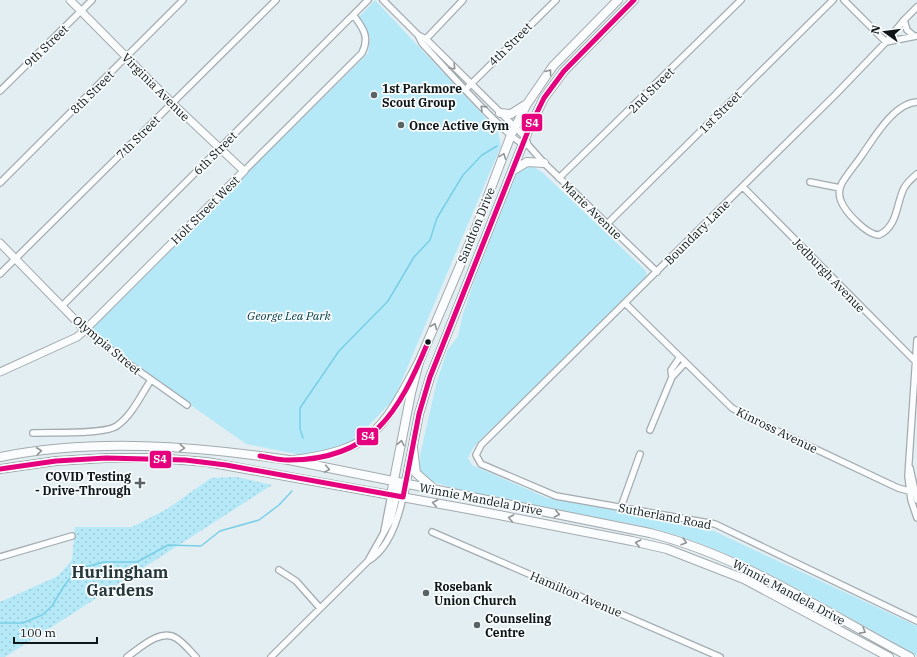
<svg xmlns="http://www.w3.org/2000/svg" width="917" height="657" font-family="'IBM Plex Serif',serif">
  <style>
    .green { fill: #b6e9f8 }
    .park { fill: url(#park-dots) }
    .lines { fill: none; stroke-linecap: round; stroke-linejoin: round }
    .stream { stroke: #79cfe6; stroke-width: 1.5 }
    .minor-casing { stroke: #a3abaf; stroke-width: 8 }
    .tertiary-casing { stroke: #a3abaf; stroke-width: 9 }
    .secondary-casing { stroke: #a3abaf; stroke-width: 10 }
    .primary-casing { stroke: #a3abaf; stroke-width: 10 }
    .minor { stroke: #fbfcfd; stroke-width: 5.5 }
    .tertiary { stroke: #fbfcfd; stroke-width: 7 }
    .secondary { stroke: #fbfcfd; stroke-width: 8 }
    .primary { stroke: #fbfcfd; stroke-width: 8 }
    .bus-1-casing { stroke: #f8fcfd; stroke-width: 8 }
    .bus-1 { stroke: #e5007d; stroke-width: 5 }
    .oneway { stroke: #919496 }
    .poi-dot { fill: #596265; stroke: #f8fcfd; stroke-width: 1.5 }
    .bus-dot { fill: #0f1618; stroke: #f8fcfd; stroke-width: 1.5 }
    .labels { text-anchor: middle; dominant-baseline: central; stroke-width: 3.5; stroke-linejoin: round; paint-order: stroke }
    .street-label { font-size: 12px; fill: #0f1618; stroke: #f8fcfd }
    .poi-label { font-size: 12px; font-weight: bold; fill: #0f1618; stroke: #f8fcfd; text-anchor: start }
    .park-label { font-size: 12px; font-style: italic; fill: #003743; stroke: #f8fcfd }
    .district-label { font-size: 16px; font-weight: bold; fill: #26373c; stroke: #f8fcfd }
    .line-badge { stroke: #f8fcfd; stroke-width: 1.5 }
    .badge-label { font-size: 11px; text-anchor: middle; font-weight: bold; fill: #fff }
  </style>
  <defs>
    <pattern id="park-dots" width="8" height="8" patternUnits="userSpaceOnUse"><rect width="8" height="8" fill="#b6e9f8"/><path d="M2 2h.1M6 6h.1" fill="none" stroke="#9bc7d4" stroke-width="1.8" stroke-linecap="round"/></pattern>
  </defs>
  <rect width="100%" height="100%" fill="#e3eef3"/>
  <path class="green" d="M375,0L498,131L501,146L394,399L350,445L301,455L246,444L87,332L368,53L370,37L358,18Z
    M531,165L543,173L645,270L647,274L644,280L480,440L473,448L468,458L472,465L547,498L677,521L714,531L917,626V656C841,614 767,567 685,538C651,526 614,521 578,514C554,509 435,489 423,476C418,470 420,463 420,455L437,381L447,351L458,336L463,314L477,273L514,179C518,171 521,166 531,165Z"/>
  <path class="park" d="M237,477L272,485L5,657H0V602L58,576L72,560L75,527H132L167,509L211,478Z"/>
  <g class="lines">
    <path class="stream" d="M303,438L300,429V408L339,351L388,301L414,257L430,240L437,218L463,175L482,155L497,146
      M0,623H23L42,615L52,606L64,586L77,569L104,562H137L168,545L201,546L220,531L259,520L279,505L292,491"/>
    <g class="minor-casing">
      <path id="minor" d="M383,0L418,35L422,43C436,58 513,145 526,145
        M844,0L886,42L917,36
        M917,7L904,20L886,42L836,94L481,445L476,455L481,464L556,496L715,524L917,621
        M904,20L907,30L914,36
        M418,35L426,39L525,137L528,145L544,163L657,272
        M426,39L463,0
        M468,87L556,0
        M0,91L92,0
        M917,102C894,103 874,138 862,155C856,164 848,173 842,183C839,189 838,194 841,201C845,212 867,235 879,235C898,226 896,204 904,188C907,183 912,178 917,174
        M244,171L362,53C370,37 363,28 354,16
        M559,178L741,0
        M810,182L840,188
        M0,183L183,0
        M743,187L916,362
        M607,224L833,0
        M0,274L276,0
        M626,304L732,408L752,419L898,488L909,491L915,490
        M62,306L368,0
        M85,330L129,364L187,405
        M917,340L908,476L911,500L917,518
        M672,377L671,370L680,357
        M650,430L672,377L685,363
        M33,433C50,432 107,435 118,425C132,415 141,395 151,380
        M910,468L917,500
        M621,507L640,454
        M384,531L391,495
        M432,532L720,657
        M0,557L72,536
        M369,559L391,520L400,483
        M279,570L296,581L320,608
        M127,657C139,649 160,628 176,638C184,643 190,651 196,657
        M271,657L368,561C389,549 398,520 403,497"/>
    </g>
    <g class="tertiary-casing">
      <path id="tertiary" d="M0,243L85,330
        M0,372L77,337L85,330L244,171L172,103L70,0"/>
    </g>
    <g class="secondary-casing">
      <path id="secondary" d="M500,113L511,114L525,105
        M512,171L527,162L544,163
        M391,495L411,393L419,362L476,228L511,135L527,104L553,66L618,0
        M403,497L419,414L430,377L528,131L544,98L564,71L634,0"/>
    </g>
    <g class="primary-casing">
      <path id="primary" d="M413,448L416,473L434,489
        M0,457C95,438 194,446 289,460L650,533C744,557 825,612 910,657
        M294,460C375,449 382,430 419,362
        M0,469L56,461L106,458H156L207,462L468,509L632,541L667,549L744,579L889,657"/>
    </g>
    <use href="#minor" class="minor"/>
    <use href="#tertiary" class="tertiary"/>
    <use href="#secondary" class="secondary"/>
    <use href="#primary" class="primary"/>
    <g class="bus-1-casing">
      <path id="bus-1" d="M260,456C269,457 278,460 287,460C372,461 399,412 428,342
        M0,469L56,461L106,458L185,460L226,465L403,497L419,414L430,377L528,131L544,98L564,71L634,0"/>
    </g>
    <use href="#bus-1" class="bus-1"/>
  </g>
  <defs><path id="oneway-chevron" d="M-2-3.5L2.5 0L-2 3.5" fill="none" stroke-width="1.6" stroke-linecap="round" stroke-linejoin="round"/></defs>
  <g class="oneway">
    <use href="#oneway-chevron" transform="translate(453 67) rotate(45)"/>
    <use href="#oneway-chevron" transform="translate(549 72) rotate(-53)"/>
    <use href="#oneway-chevron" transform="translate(483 108) rotate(-136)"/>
    <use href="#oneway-chevron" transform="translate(503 156) rotate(-69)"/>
    <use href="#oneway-chevron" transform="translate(434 326) rotate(-67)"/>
    <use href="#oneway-chevron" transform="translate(401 443) rotate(-79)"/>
    <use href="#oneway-chevron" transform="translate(182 448) rotate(4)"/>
    <use href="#oneway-chevron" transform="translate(39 451) rotate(-6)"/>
    <use href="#oneway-chevron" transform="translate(327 469) rotate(10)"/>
    <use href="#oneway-chevron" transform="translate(435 503) rotate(-169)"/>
    <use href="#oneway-chevron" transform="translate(557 514) rotate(11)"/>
    <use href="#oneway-chevron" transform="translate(511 518) rotate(-169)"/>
    <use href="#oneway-chevron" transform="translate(684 542) rotate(18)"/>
    <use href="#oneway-chevron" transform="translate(638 543) rotate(-167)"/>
    <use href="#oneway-chevron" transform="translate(863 631) rotate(29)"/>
  </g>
  <g class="poi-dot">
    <circle cx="374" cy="95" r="4"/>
    <circle cx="401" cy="125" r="4"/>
    <path d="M138 477h4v4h4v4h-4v4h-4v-4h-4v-4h4z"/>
    <circle cx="426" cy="593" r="4"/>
    <circle cx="477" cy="625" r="4"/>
  </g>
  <circle class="bus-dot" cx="428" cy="342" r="3.5"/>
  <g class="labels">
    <g class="street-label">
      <text transform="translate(510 44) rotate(-45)">4th Street</text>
      <text transform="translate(46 46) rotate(-44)">9th Street</text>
      <text transform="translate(156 87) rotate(45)">Virginia Avenue</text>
      <text transform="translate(651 90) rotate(-45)">2nd Street</text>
      <text transform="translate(92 92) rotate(-45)">8th Street</text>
      <text transform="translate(720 112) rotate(-45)">1st Street</text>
      <text transform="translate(138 137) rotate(-45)">7th Street</text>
      <text transform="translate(215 153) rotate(-45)">6th Street</text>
      <text transform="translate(205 210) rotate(-45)">Holt Street West</text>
      <text transform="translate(592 210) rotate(44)">Marie Avenue</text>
      <text transform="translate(476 225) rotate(-68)">Sandton Drive</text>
      <text transform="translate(697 232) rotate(-45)">Boundary Lane</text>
      <text transform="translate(829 275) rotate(46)">Jedburgh Avenue</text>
      <text transform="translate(107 345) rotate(40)">Olympia Street</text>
      <text transform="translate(777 430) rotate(26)">Kinross Avenue</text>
      <text transform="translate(481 499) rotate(11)">Winnie Mandela Drive</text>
      <text transform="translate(665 516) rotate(11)">Sutherland Road</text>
      <text transform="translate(789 592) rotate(28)">Winnie Mandela Drive</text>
      <text transform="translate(576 594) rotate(23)">Hamilton Avenue</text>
    </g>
    <g class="poi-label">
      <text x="382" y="88">1st Parkmore<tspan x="382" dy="14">Scout Group</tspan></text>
      <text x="409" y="125">Once Active Gym</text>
      <text x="131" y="476" text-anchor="end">COVID Testing<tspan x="131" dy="14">- Drive-Through</tspan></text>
      <text x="434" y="586">Rosebank<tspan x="434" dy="14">Union Church</tspan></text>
      <text x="485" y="618">Counseling<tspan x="485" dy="14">Centre</tspan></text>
    </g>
    <g class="park-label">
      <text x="289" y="315">George Lea Park</text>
    </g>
    <g class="district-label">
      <text x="120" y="572">Hurlingham<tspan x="120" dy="18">Gardens</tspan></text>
    </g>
  </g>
  <g class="line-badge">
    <rect x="521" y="113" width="22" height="19" rx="4" fill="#e5007d"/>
    <rect x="356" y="427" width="23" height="19" rx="4" fill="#e5007d"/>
    <rect x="149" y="450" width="23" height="19" rx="4" fill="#e5007d"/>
  </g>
  <g class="badge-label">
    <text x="532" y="127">S4</text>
    <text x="368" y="440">S4</text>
    <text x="160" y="463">S4</text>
  </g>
  <g transform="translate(885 32) rotate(284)" stroke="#f8fcfd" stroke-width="3" paint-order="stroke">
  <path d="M0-3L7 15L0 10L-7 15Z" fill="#0f1618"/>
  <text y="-6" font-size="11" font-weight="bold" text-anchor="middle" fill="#0f1618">N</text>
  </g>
  <path d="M14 637v6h83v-6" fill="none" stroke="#0f1618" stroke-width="2"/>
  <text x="20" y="637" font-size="12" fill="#0f1618" stroke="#f8fcfd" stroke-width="3" paint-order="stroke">100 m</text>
</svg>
